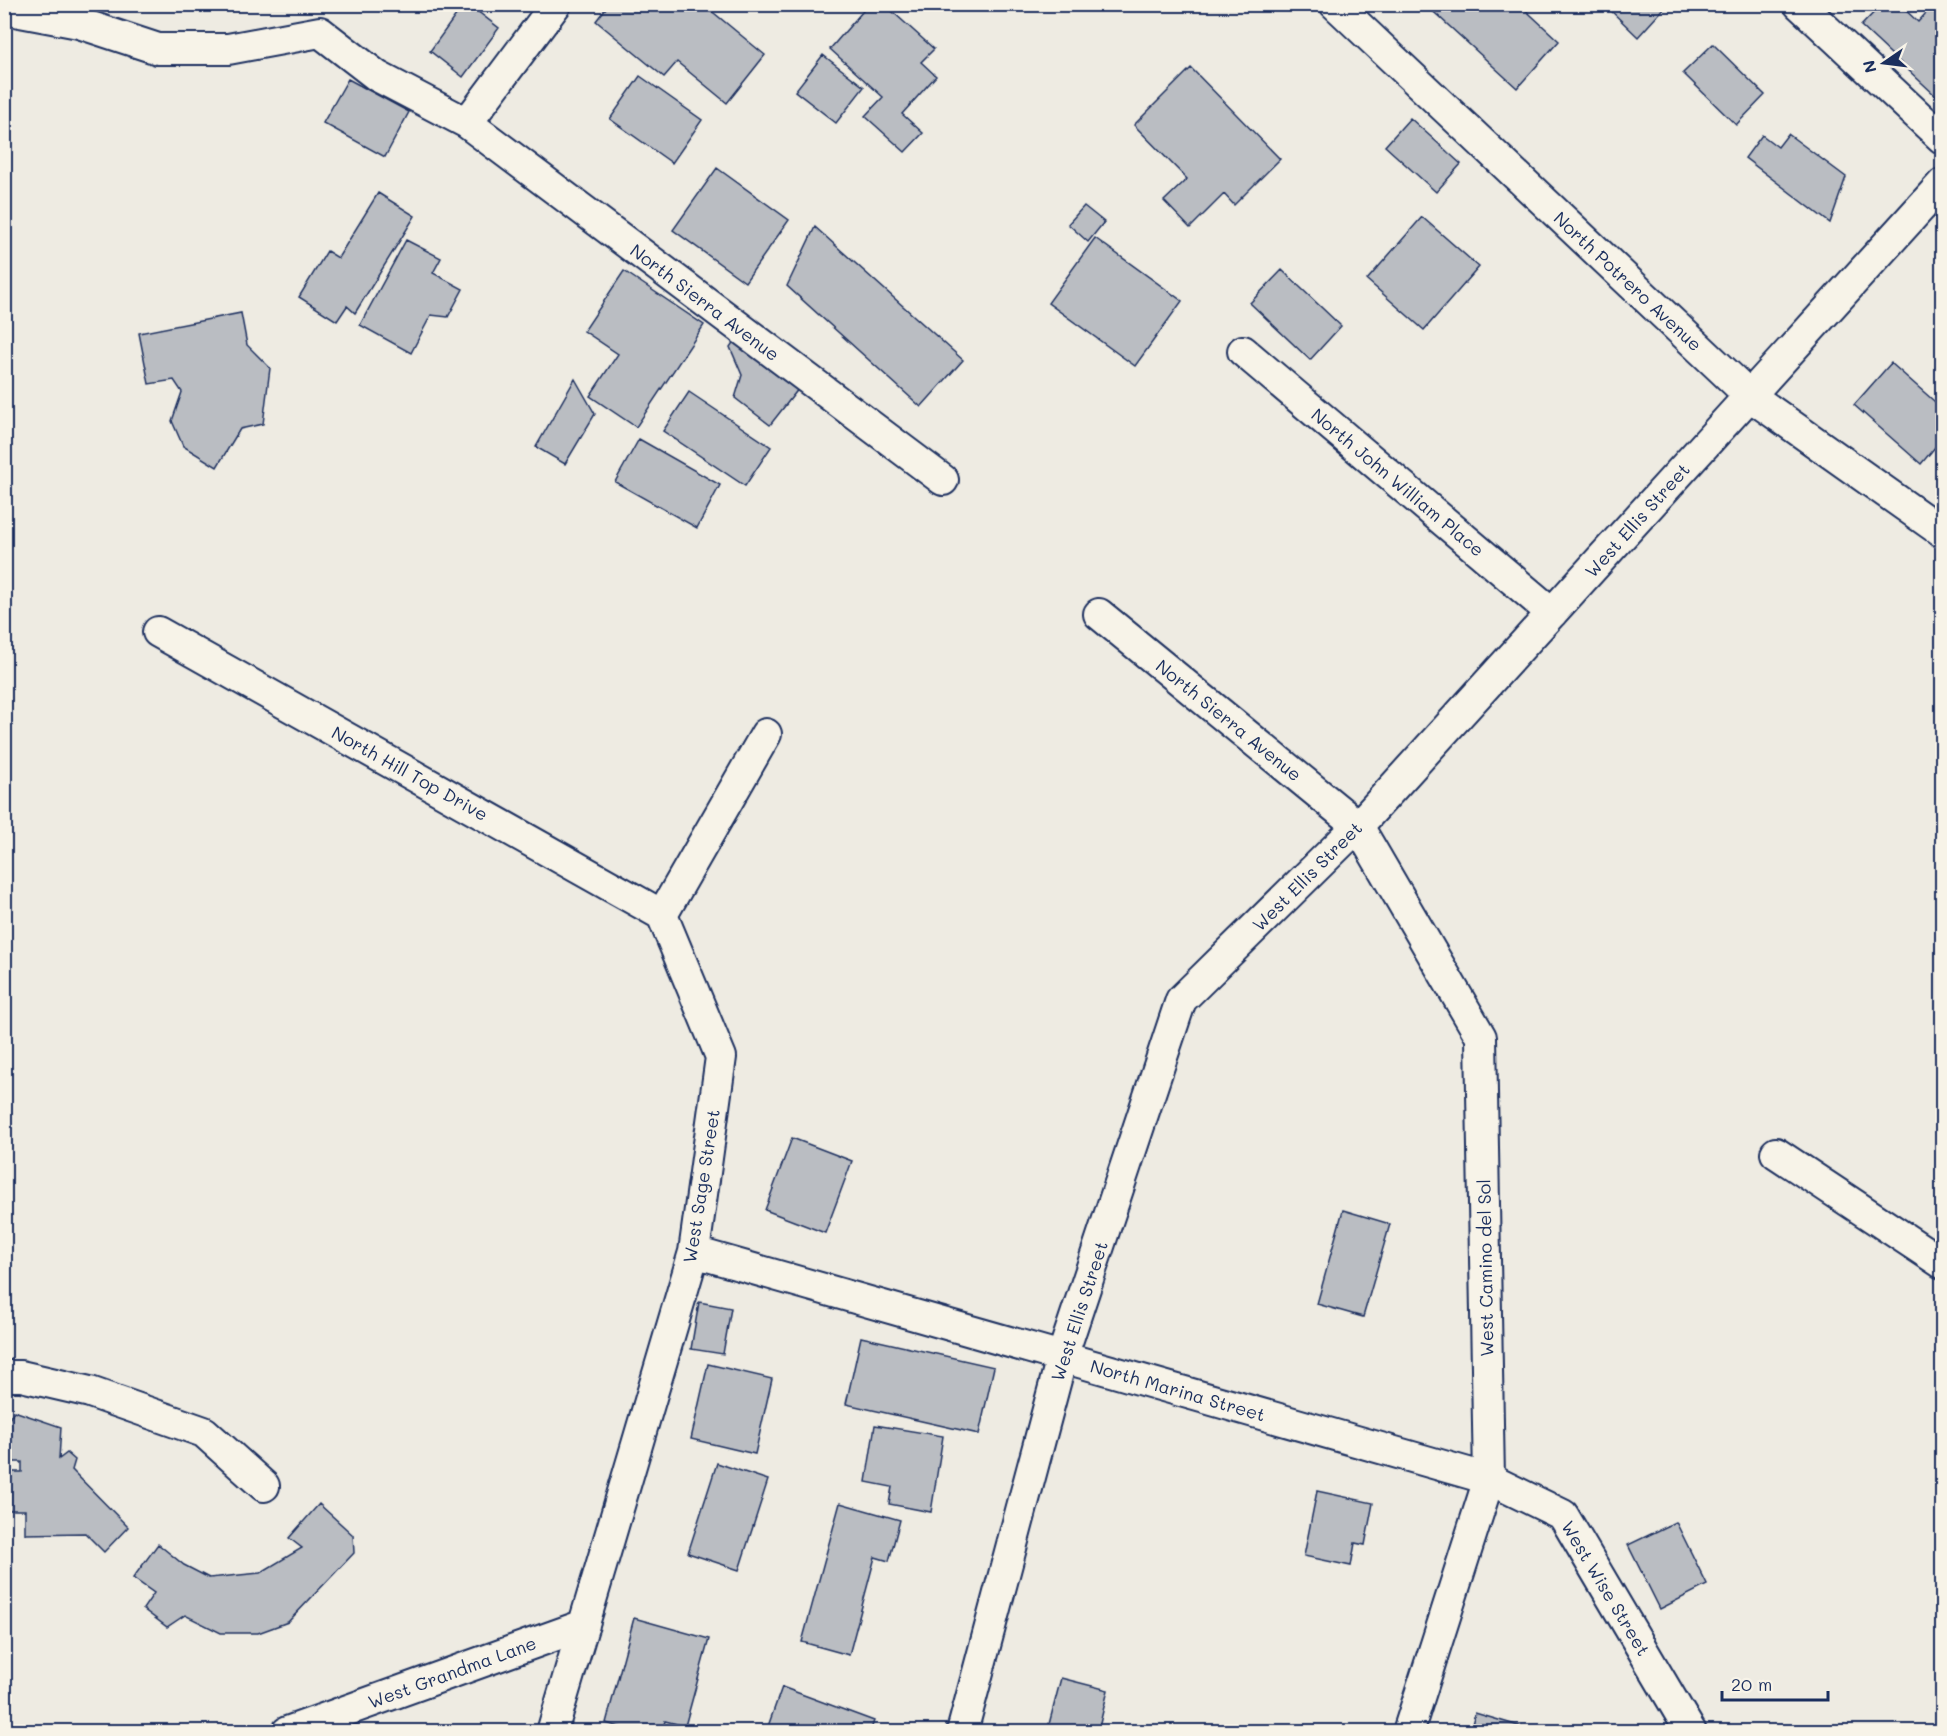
<svg xmlns="http://www.w3.org/2000/svg" width="1947" height="1736" font-family="Mali,sans-serif">
  <style>
    .building { fill: #babdc2; stroke: #1b2f5e; stroke-width: 1.5 }
    .lines { fill: none; stroke-linecap: round; stroke-linejoin: round }
    .minor-casing { stroke: #1b2f5e; stroke-width: 34 }
    .minor { stroke: #f7f3e8; stroke-width: 30 }
    .labels { text-anchor: middle; dominant-baseline: central; stroke-width: 5; stroke-linejoin: round; paint-order: stroke }
    .street-label { font-size: 18px; fill: #1b2f5e; stroke: #f7f3e8 }
  </style>
  <rect width="100%" height="100%" fill="#eeebe2"/>
  <filter id="ink" filterUnits="userSpaceOnUse"><feTurbulence type="fractalNoise" baseFrequency=".0167" numOctaves="2"/><feDisplacementMap in="SourceGraphic" scale="12" xChannelSelector="R" yChannelSelector="G"/><feConvolveMatrix kernelMatrix="1 2 1 2 8 2 1 2 1" color-interpolation-filters="sRGB"/></filter>
  <g filter="url(#ink)">
    <path class="building" d="M464,4H468L499,28L463,77L430,51Z
      M609,4H703L765,55L727,103L677,62L664,77L596,21Z
      M869,4H884L934,49L921,62L936,76L902,114L923,133L905,152L865,116L883,97L830,49Z
      M1425,4H1519L1559,41L1517,88Z
      M1609,4H1668L1638,37L1607,7Z
      M1882,4H1899L1918,22L1934,4H1942V91L1937,97L1861,26Z
      M1713,44L1765,95L1736,125L1683,73Z
      M823,55L864,87L836,123L795,91Z
      M1191,68L1280,159L1234,205L1224,194L1190,228L1164,201L1187,179L1134,125Z
      M640,76L702,120L672,163L610,119Z
      M348,79L409,112L385,157L323,123Z
      M1410,118L1461,164L1436,192L1385,146Z
      M1788,134L1846,177L1830,223L1745,158L1762,135L1778,147Z
      M717,168L789,220L745,282L673,230Z
      M378,193L415,216L355,313L347,306L337,321L299,297L327,251L338,258Z
      M1084,206L1104,222L1088,242L1068,224Z
      M1422,217L1479,267L1424,330L1367,280Z
      M815,227L963,360L921,407L787,286Z
      M1095,238L1182,301L1135,366L1048,303Z
      M406,240L441,258L433,273L463,289L448,317L431,315L411,353L360,325Z
      M1282,270L1341,326L1310,360L1250,303Z
      M624,271L704,325L636,427L590,396L618,354L584,331Z
      M241,313L247,345L270,368L263,424L240,429L217,467L183,446L172,421L182,392L174,380L149,384L139,333Z
      M736,338L799,388L770,425L735,398L742,375L730,347Z
      M1891,363L1942,408V446H1936L1921,464L1854,405Z
      M575,379L595,414L565,464L536,447Z
      M689,392L771,447L745,486L663,431Z
      M639,439L720,485L697,528L615,482Z
      M792,1138L852,1161L825,1233L765,1210Z
      M1343,1210L1390,1224L1363,1317L1317,1304Z
      M699,1302L731,1308L723,1354L691,1349Z
      M861,1337L994,1367L979,1434L846,1404Z
      M708,1364L772,1379L755,1454L691,1439Z
      M14,1411L61,1427L59,1459L67,1453L75,1460L72,1470L128,1527L104,1552L85,1533L25,1534V1510H4V1472H22V1462H6L5,1425Z
      M875,1425L943,1436L931,1512L889,1504L892,1487L866,1482Z
      M717,1463L768,1480L739,1570L688,1553Z
      M1317,1491L1373,1503L1365,1545L1355,1543L1351,1566L1304,1556Z
      M840,1503L900,1520L889,1561L875,1557L849,1655L802,1642Z
      M319,1504L353,1535L354,1553L288,1622L258,1633H221L185,1615L167,1627L143,1609L154,1593L133,1578L158,1544L184,1565L209,1578L260,1573L302,1548L289,1538Z
      M1676,1522L1707,1585L1660,1609L1628,1545Z
      M634,1618L709,1639L685,1726L665,1721L662,1732H636L606,1723Z
      M1061,1678L1108,1690L1098,1732H1047Z
      M782,1687L874,1721L870,1732H766Z
      M1475,1713L1536,1731V1732H1470Z"/>
    <g class="lines">
      <g class="minor-casing">
        <path id="minor" d="M1335,4L1750,396L1942,532
          M1799,4L1942,138
          M4,9L79,23L158,49H228L320,32L377,76L467,123L943,480
          M467,123L556,4
          M1243,351L1552,613
          M1099,614L1358,826L1481,1037L1489,1479L1408,1732
          M158,632L662,915
          M1776,1153L1942,1263
          M694,1252L1489,1479L1563,1515L1691,1732
          M4,1376H21L90,1392L204,1432L264,1486
          M287,1732L584,1625
          M552,1732L694,1252L721,1057L662,915L766,734
          M962,1732L1062,1357L1181,1000L1358,826L1942,184"/>
      </g>
      <use href="#minor" class="minor"/>
    </g>
  </g>
  <g class="labels">
    <g class="street-label">
      <text transform="translate(1628 281) rotate(43)">North Potrero Avenue</text>
      <text transform="translate(705 302) rotate(37)">North Sierra Avenue</text>
      <text transform="translate(1398 482) rotate(40)">North John William Place</text>
      <text transform="translate(1637 520) rotate(-48)">West Ellis Street</text>
      <text transform="translate(1229 720) rotate(39)">North Sierra Avenue</text>
      <text transform="translate(410 773) rotate(29)">North Hill Top Drive</text>
      <text transform="translate(1307 876) rotate(-45)">West Ellis Street</text>
      <text transform="translate(701 1186) rotate(-81)">West Sage Street</text>
      <text transform="translate(1485 1268) rotate(-91)">West Camino del Sol</text>
      <text transform="translate(1079 1311) rotate(-72)">West Ellis Street</text>
      <text transform="translate(1178 1390) rotate(16)">North Marina Street</text>
      <text transform="translate(1606 1588) rotate(59)">West Wise Street</text>
      <text transform="translate(452 1672) rotate(-20)">West Grandma Lane</text>
    </g>
  </g>
  <rect width="1947" height="1736" fill="none" stroke="#f7f3e8" stroke-width="24"/>
  <rect x="12" y="12" width="1923" height="1712" fill="none" stroke="#1b2f5e" stroke-width="2" filter="url(#ink)"/>
  <g transform="translate(1884 63) rotate(256)" stroke="#f7f3e8" stroke-width="4.5" paint-order="stroke">
  <path d="M0-4.5L10 22L0 15L-10 22Z" fill="#1b2f5e"/>
  <text y="-9" font-size="16" font-weight="bold" text-anchor="middle" fill="#1b2f5e">N</text>
  </g>
  <path d="M1722 1691v9h106v-9" fill="none" stroke="#1b2f5e" stroke-width="3"/>
  <text x="1731" y="1691" font-size="18" fill="#1b2f5e" stroke="#f7f3e8" stroke-width="4.5" paint-order="stroke">20 m</text>
</svg>
